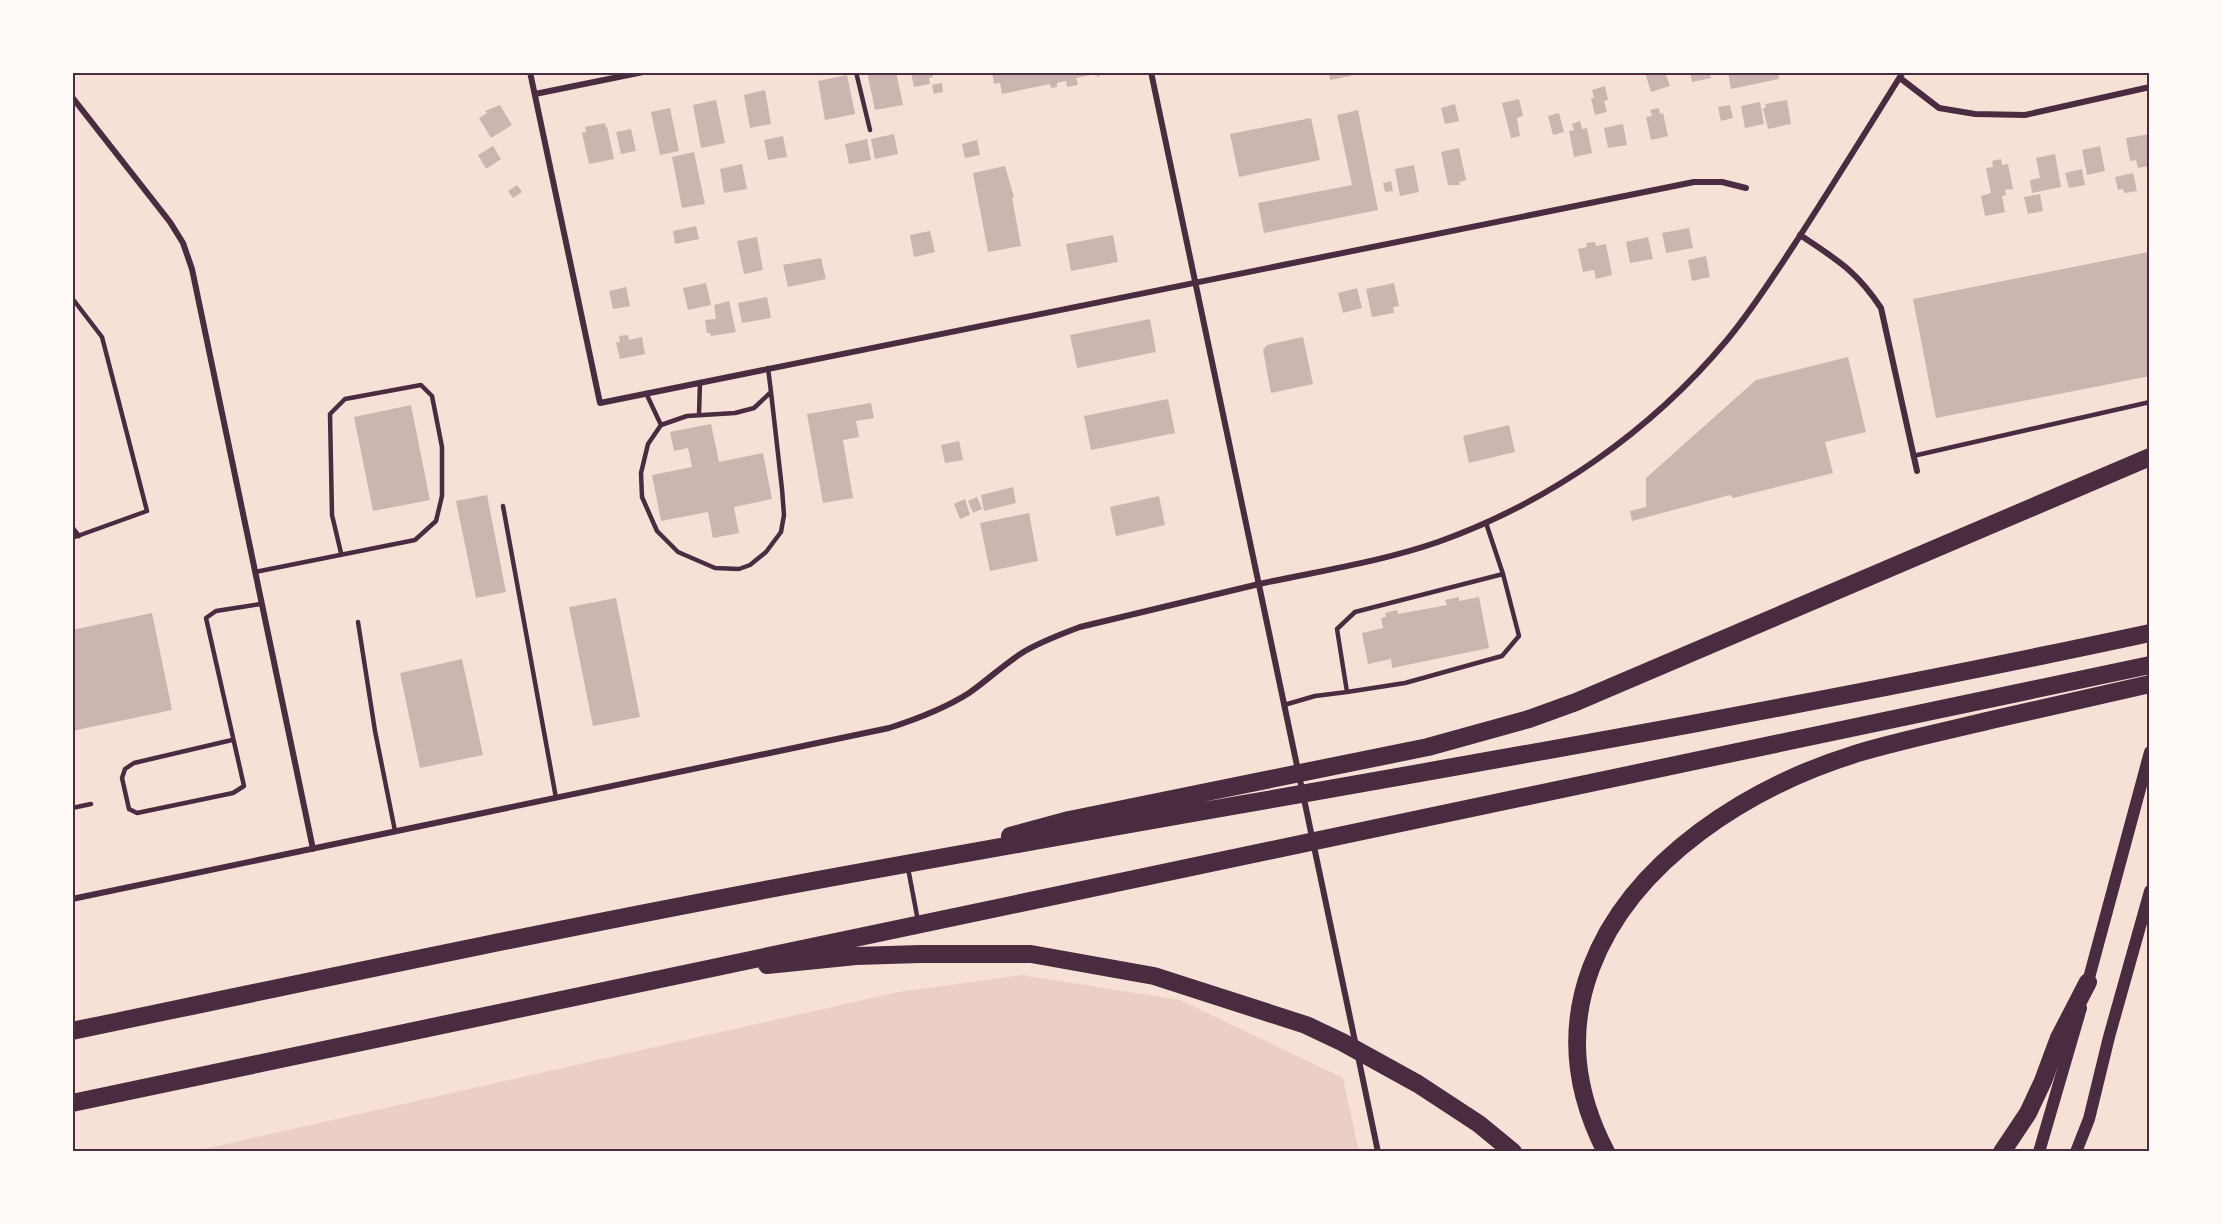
<svg xmlns="http://www.w3.org/2000/svg" width="2222" height="1224" font-family="'PT Serif',serif">
  <style>
    .green { fill: #ebcfc5 }
    .building { fill: #ccb4b1 }
    .lines { fill: none; stroke-linecap: round; stroke-linejoin: round }
    .service { stroke: #4a2c40; stroke-width: 4.5 }
    .minor { stroke: #4a2c40; stroke-width: 6 }
    .secondary { stroke: #4a2c40; stroke-width: 12 }
    .motorway { stroke: #4a2c40; stroke-width: 18 }
    .neatline { fill: none; stroke: #4a2c40; stroke-width: 2 }
  </style>
  <rect width="100%" height="100%" fill="#f7e1d7"/>
  <path class="green" d="M1022,975L1180,1000L1343,1078L1359,1152H191L898,992Z"/>
  <path class="building" d="M867,72H896L903,105L875,110Z
    M911,72H932L933,77L929,78L930,84L914,87Z
    M992,72H1100V76L1097,77L1096,74L1076,78L1078,85L1067,87L1066,81L1057,83V87L1051,88L1050,84L1002,94L1000,83L994,84Z
    M1329,72H1350L1351,76L1330,80Z
    M1665,72L1670,86L1651,92L1645,73Z
    M1690,72H1710L1711,78L1692,82Z
    M1728,72H1778L1779,79L1731,89Z
    M847,75L855,114L825,120L818,81Z
    M942,83L943,92L934,94L932,85Z
    M1605,86L1608,100L1604,101L1607,112L1595,115L1591,98H1594L1592,90Z
    M765,90L771,124L750,128L744,95Z
    M1519,99L1523,116L1517,118L1520,136L1511,138L1502,103Z
    M716,100L725,143L701,148L693,105Z
    M1787,100L1791,124L1768,129L1763,108H1766L1765,104Z
    M1760,102L1764,124L1745,128L1741,106Z
    M1455,104L1459,121L1445,124L1441,108Z
    M500,105L512,125L491,138L479,118L487,113L485,111Z
    M1730,105L1733,118L1721,121L1718,107Z
    M670,108L679,151L660,155L651,112Z
    M1659,108L1660,114L1663,113L1668,136L1651,140L1646,117L1652,116L1650,110Z
    M1358,110L1378,210L1264,233L1258,203L1352,185L1337,115Z
    M1559,113L1564,132L1553,135L1548,116Z
    M1311,118L1320,160L1239,177L1230,134Z
    M1580,121L1582,129L1587,128L1592,153L1574,157L1569,131L1574,130L1572,124Z
    M605,123L606,128L607,127L614,159L589,164L582,133L586,132L585,127Z
    M1623,124L1627,145L1608,148L1604,128Z
    M631,129L636,151L621,154L616,132Z
    M894,134L898,154L875,159L871,139Z
    M2150,134V158H2148L2149,166L2138,168L2136,160L2130,161L2126,138Z
    M783,136L787,157L768,160L764,140Z
    M867,139L871,160L849,164L845,144Z
    M977,140L980,155L965,158L962,144Z
    M493,146L501,159L486,169L478,155Z
    M2100,146L2105,171L2087,175L2082,150Z
    M1459,148L1466,180L1459,182L1460,185H1448L1441,152Z
    M694,152L705,204L682,208L672,157Z
    M2055,154L2061,187L2032,193L2030,180L2040,178L2036,158Z
    M2001,159L2002,165L2008,164L2013,189L2005,190L2006,195L2002,196L2005,212L1985,216L1981,196L1991,193L1986,168L1993,167L1992,161Z
    M742,164L747,189L724,193L720,169Z
    M1414,165L1419,192L1400,196L1395,169Z
    M1005,166L1014,197L1012,198L1021,246L988,252L973,173Z
    M2082,169L2085,185L2069,188L2065,173Z
    M2133,173L2137,191L2124,193L2123,189L2118,190L2115,177Z
    M1391,181L1393,191L1385,192L1383,183Z
    M517,185L522,192L513,198L508,191Z
    M2040,194L2043,211L2028,214L2024,197Z
    M696,226L699,239L675,244L673,231Z
    M1689,228L1693,248L1666,253L1662,233Z
    M930,231L935,252L914,257L910,235Z
    M1113,235L1118,262L1071,271L1066,244Z
    M757,237L763,270L744,274L737,241Z
    M1648,237L1653,259L1630,263L1626,242Z
    M1595,242L1596,246L1606,244L1612,275L1596,279L1594,270L1583,272L1578,249L1587,247L1586,243Z
    M2148,252L2150,262V376L1936,418L1913,299Z
    M1706,256L1710,277L1692,281L1688,260Z
    M821,258L826,279L788,287L783,265Z
    M706,283L711,305L688,310L683,288Z
    M1394,283L1399,306L1393,307L1394,313L1372,317L1366,289Z
    M626,287L630,306L613,309L609,291Z
    M1357,288L1362,308L1343,313L1338,293Z
    M767,297L771,318L742,323L738,303Z
    M729,301L736,332L711,336L710,333H707L705,320L716,319L714,305Z
    M1150,319L1156,352L1077,368L1070,335Z
    M628,335L629,340L642,337L645,354L620,359L616,342H620L619,336Z
    M1303,337L1313,384L1271,393L1263,350L1267,345Z
    M1848,357L1866,432L1825,442L1833,473L1733,498L1730,495L1632,521L1630,511L1646,507V478L1756,380Z
    M1168,399L1175,433L1091,450L1084,416Z
    M871,403L874,418L856,421L859,437L843,440L853,498L823,503L807,414Z
    M411,405L430,500L373,511L354,417Z
    M711,424L719,462L763,453L772,499L734,507L739,533L713,538L708,512L661,521L652,475L692,467L688,448L674,451L670,432Z
    M1509,425L1515,452L1469,463L1463,436Z
    M959,441L963,460L945,463L941,445Z
    M1013,487L1016,503L984,511L981,495Z
    M487,495L506,592L476,598L456,501Z
    M1159,496L1165,525L1116,536L1110,507Z
    M977,497L982,509L973,513L968,501Z
    M965,499L970,515L960,519L954,504Z
    M1029,513L1038,561L990,571L980,523Z
    M1459,597V601L1479,597L1489,648L1392,668L1391,659L1368,664L1362,633L1383,628L1381,618L1386,617L1385,613L1397,610L1398,614L1447,605L1445,600Z
    M616,598L640,717L593,726L569,607Z
    M152,613L172,710L72,731V630Z
    M462,659L483,755L420,768L400,673Z"/>
  <g class="lines">
    <path class="service" d="M856,72L870,130
      M72,298L102,337L147,511L72,538
      M768,368L771,392L782,489L784,515L781,532L766,552L750,565L739,569L715,568L678,552L657,531L642,497L641,473L648,444L661,425L687,416L735,413L754,408L771,392
      M646,393L661,425
      M699,415L700,382
      M1913,456L2150,402
      M503,506L556,798
      M72,527L79,536
      M255,572L415,540L436,521L442,496V447L432,396L421,385L345,399L330,414L332,515L341,553
      M358,622L375,731L395,831
      M1347,692L1405,683L1502,656L1519,636L1503,574L1486,523
      M1284,705L1315,696L1347,692L1337,629L1355,612L1503,574
      M232,740L134,763L125,769L122,778L129,809L137,813L233,793L244,786L206,618L216,611L261,604
      M72,808L91,804
      M908,868L918,921"/>
    <path class="minor" d="M530,72L600,403L1694,182H1722L1746,188
      M1151,72L1356,1046
      M1900,78L1939,108L1975,114L2025,115L2150,87
      M535,94L643,72
      M72,97L170,222L183,243L192,269L313,849
      M1800,235C1837,260 1856,270 1881,308L1917,471
      M72,899L889,728C917,719 944,709 969,693C988,680 1005,663 1025,651C1043,641 1061,634 1080,627C1140,613 1199,598 1259,584C1319,571 1380,562 1438,542C1550,502 1651,431 1727,340C1752,310 1773,277 1794,245C1831,188 1867,130 1903,72
      M1358,1056L1378,1152"/>
    <path class="secondary" d="M2086,989L2150,752
      M2039,1152L2081,1008
      M2076,1152L2089,1119L2109,1037L2150,891"/>
    <path class="motorway" d="M1010,836L1069,820L1428,747L1529,719L1576,702L2150,457
      M767,965L856,956L920,954H1031L1154,976L1306,1025L1342,1042L1418,1084L1479,1124L1513,1152
      M72,1031C311,981 550,930 791,885C1244,801 1699,730 2150,633
      M72,1103L2150,665
      M1606,1152C1575,1092 1567,1032 1591,968C1632,859 1751,786 1858,753C1902,740 1946,731 1991,720C2044,708 2097,696 2150,684
      M2002,1152L2028,1113L2043,1081L2059,1038L2088,982"/>
  </g>
  <rect width="2222" height="1224" fill="none" stroke="#fffaf5" stroke-width="147"/>
  <rect x="74" y="74" width="2074" height="1076" class="neatline"/>
</svg>
